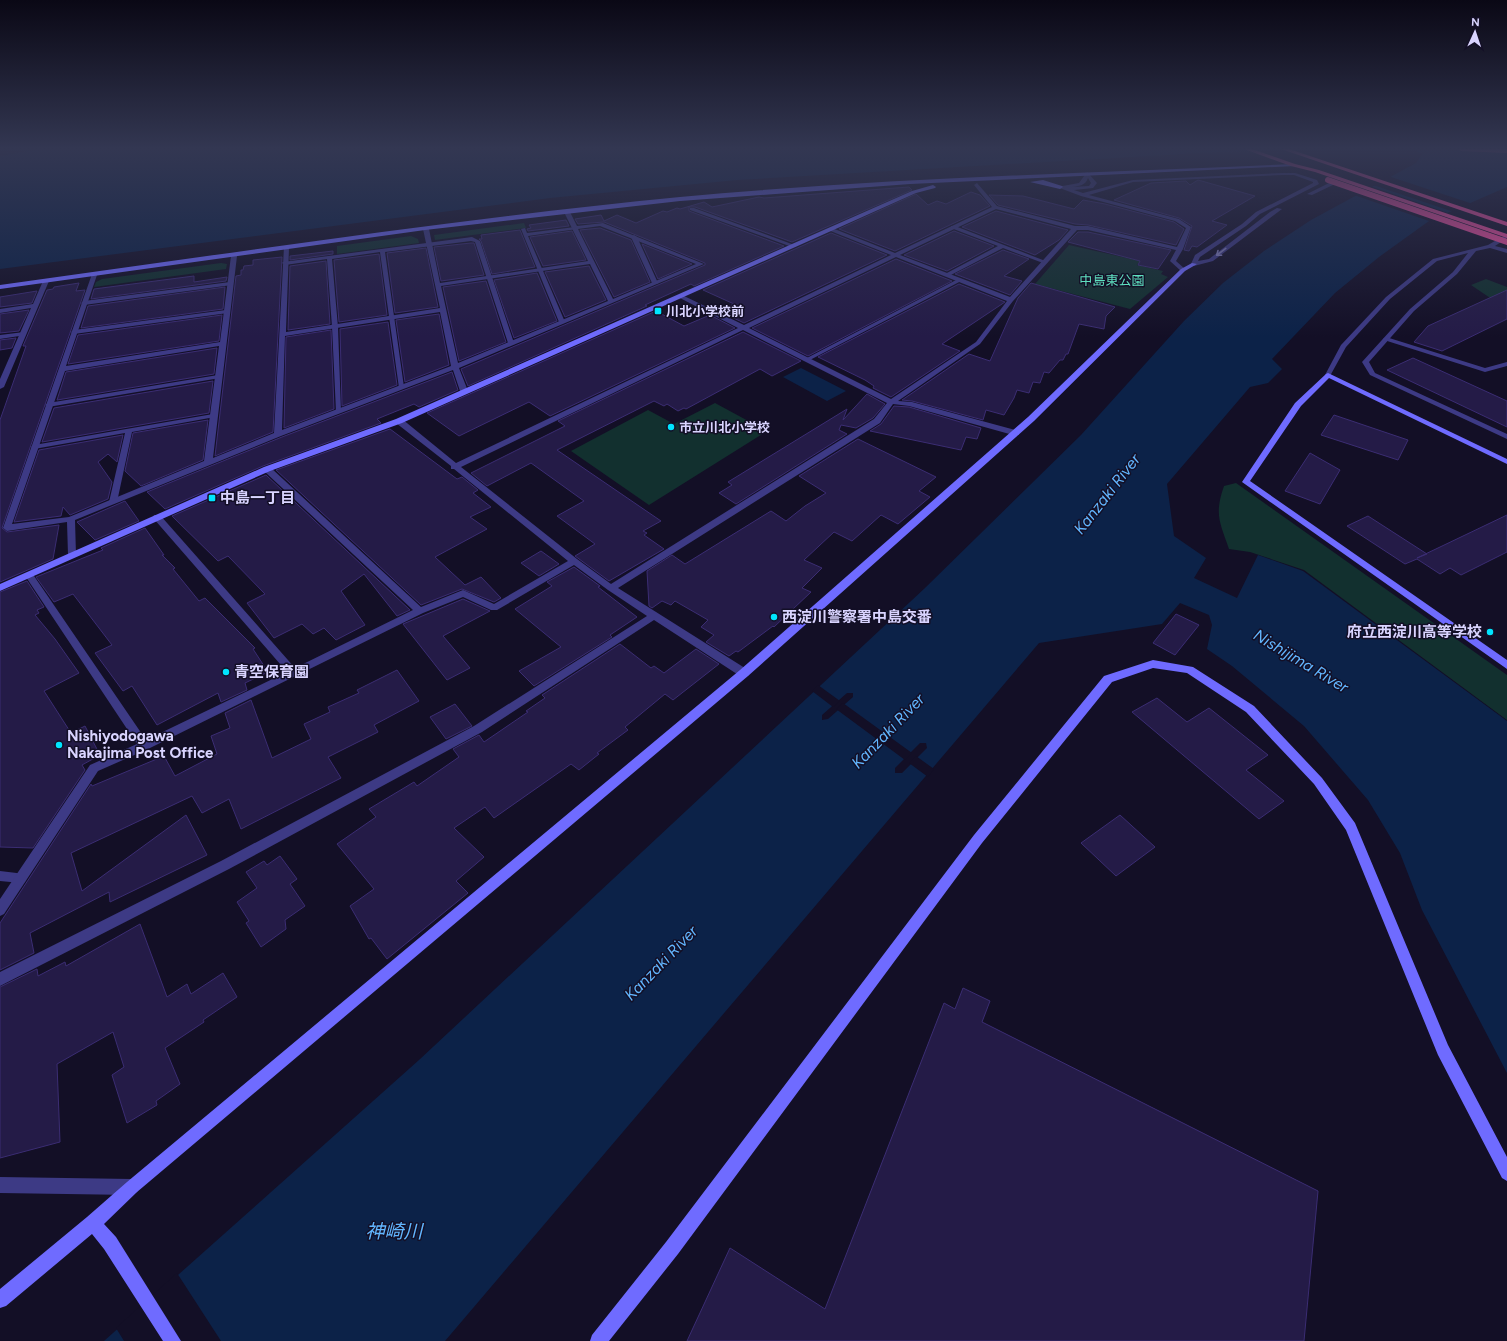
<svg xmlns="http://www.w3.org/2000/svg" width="1507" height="1341" font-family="Figtree,'Noto Sans JP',sans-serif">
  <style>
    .green { fill: #12302f }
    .water { fill: #0c2248; fill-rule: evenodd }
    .pier { fill: #130f26 }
    .building { fill: #241b47; stroke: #3b2d73 }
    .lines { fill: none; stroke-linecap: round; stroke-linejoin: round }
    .lane { fill: #3d3a85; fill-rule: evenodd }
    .street { fill: #3d3a85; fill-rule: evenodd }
    .secondary { fill: #6f6bff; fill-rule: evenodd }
    .highway { fill: #ff4fa3; fill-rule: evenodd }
    .highway-bridge { stroke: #ff4fa3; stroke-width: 6 }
    .oneway { stroke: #837fbc }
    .poi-dot { fill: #00e5ff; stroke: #130f26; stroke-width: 1.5 }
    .labels { text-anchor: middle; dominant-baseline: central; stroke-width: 3; stroke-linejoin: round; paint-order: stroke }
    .far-park-label { font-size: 13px; fill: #5fe0c0; stroke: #130f26 }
    .far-poi-label { font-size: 13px; font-weight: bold; fill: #d9d4ff; stroke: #130f26; text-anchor: start }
    .poi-label { font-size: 15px; font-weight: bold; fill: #d9d4ff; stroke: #130f26; text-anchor: start }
    .water-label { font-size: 16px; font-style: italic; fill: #62b6ff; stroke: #130f26 }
    .near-water-label { font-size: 19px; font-style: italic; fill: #62b6ff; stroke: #130f26 }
  </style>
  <rect width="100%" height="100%" fill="#130f26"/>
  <path class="green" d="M524,223L526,228L435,240L434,235Z
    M411,236L418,239L419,243L337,254V246Z
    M1069,245L1140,261L1137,265L1163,271L1161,274L1168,277L1130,309L1035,284Z
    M221,263L227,264L226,269L94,287L96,282L102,279Z
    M1486,279L1507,287V307L1505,308L1471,285Z
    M715,403L767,431L649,505L571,451L648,410L674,424Z
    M1236,483L1507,675V720L1304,570L1250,552L1229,549C1220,522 1214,515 1224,486Z"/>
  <path class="water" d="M40,149H1365L1217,152L737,180L550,198L0,269V156Z
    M1367,149H1507V187L1429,221L1379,257L1335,293L1272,359L1282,369L1268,383L1250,387L1167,484L1174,536L1206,558L1194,578L1237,598L1258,555L1303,571L1507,721V1073L1422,910L1400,853L1368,800L1304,726L1232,666L1207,649L1212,625L1209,615L1180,603L1162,624L1039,643L445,1341H104L419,1060L925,588L1081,435L1184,321L1223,283L1264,251L1311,220L1416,163L1422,154L1414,150ZM847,693H853V697L828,719L822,720V715ZM920,743H926L927,748L902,773H895V768Z
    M801,368L846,391L827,401L783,377Z"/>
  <path class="pier" d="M1388,176L1473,204L1454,212L1373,185Z
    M1370,186L1451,214L1432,222L1354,195Z
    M818,685L840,701L833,707L812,691Z
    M843,703L912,753L905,760L836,709Z
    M916,756L934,769L928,777L909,763Z
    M177,1273L221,1341H124L116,1328Z"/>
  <path class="building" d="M1198,180L1255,196L1212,221L1227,225L1197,247L1192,246L1189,251L1184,250L1192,226L1179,218L1114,200L1151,183L1186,181L1190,185Z
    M909,187L912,190L792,242L695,207H689V211L784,246L694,286L691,284L645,305L647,306L468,386L461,369L705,265V263L604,222L578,224L575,219L601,215L604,221L617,215L636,223L663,211L667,212L677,208L680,209L704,202L712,207L759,197L764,198Z
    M971,192L980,195L990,206L895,251L839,229L916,194L928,205L937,201L946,204Z
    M989,195L1023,196L1074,209L1083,200L1105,204L1174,222L1184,229L1176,245L1088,225L1075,224L998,205Z
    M996,211L1068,230L1059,240L1035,255L962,227Z
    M566,220L569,226L528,231L527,229L531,228L529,225Z
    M600,228L631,240L650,282L614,297L580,230Z
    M520,230L535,267L492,274L481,241L479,239H482L481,235Z
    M572,231L586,260L543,266L530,237Z
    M954,231L994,246L947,271L904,255Z
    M1078,232H1088L1171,250L1158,269L1138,265L1140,261L1068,242Z
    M831,233L887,255L744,323L719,311L734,304L703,290Z
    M471,243H474L484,275L441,281L434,247Z
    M642,244L692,264L658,279Z
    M426,248L438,307L395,313L387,253Z
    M1003,250L1029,259L1004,276L1022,281L1010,295L955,274Z
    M333,251V254L290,260V256Z
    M379,254L387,315L339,322L334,260Z
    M282,257L273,432L215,456L236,276L241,275V270H243L244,266L253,265V260Z
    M896,259L952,281L808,356L752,328Z
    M326,261L330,324L288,330L290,266Z
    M589,266L606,300L565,317L545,272Z
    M537,273L557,321L514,338L494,280Z
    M194,276V282L227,277L226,281L91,299L94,289Z
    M486,281L506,342L459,361L443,287Z
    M79,283L76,291L85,290L2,528L7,532L59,525L53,559L0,582V420L26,346H23L47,290L53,289L54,287Z
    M1031,283L1115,307L1106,316L1104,329L1079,324L1068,354H1066L1063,360H1060L1049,373L1044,372L1040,383L1033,382L1029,393L1017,390L1014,398L1004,415L986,410L983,420L912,401L902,400L969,354L990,361L1018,298Z
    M959,284L1005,302L942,344L960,351L891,397L873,388L874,386L865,380L818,357Z
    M225,287L223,309L81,328L88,306Z
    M1507,290V319L1442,351L1414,342L1428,326Z
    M37,291L32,303L0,307V297Z
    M29,310L19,331L0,333V314Z
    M656,311L684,326L710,315L735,328L550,416L529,402L459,436L427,413Z
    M439,314L449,365L405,382L396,320Z
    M222,315L219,341L68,364L78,335Z
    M388,322L397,385L342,406L340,329Z
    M331,330L334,409L284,428L286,337Z
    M743,332L801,361L772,376L760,369L686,409L684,408L678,411L667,404L664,406L654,401L557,450L661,521L643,531L647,533L644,535L664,549L609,581L575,556L595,544L557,516L584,501L531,463L487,486L471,473L565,426L558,421Z
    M16,338L12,348L0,350V340Z
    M217,348L214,374L57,400L66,372Z
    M1413,358L1507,401V427L1387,370Z
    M452,372L458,390L419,407L414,404L377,419L381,423L263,466L165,509L147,492L282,437Z
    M213,381L209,413L42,442L54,408Z
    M867,394L885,404L873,418L856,428L841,425L839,430L847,434L736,504L719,493L732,485L728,482L847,409L843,420Z
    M894,406L909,407L981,428L977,439L966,437L961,450L870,431L881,424Z
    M1334,415L1408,440L1398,460L1321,435Z
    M208,420L203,460L141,486L125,471L133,433Z
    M390,429L457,479L462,477L478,490L473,493L491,507L470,517L487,529L435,557L465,585L481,577L501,598L494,602L462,589L421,605L276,470Z
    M123,435L117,462L108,454L98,462L112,482L108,499L70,515L63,507L61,516L14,522L39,450Z
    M858,439L936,477L919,491L930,497L898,524L881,515L852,541L834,532L804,560L822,568L802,588L811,592L774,627L773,626L738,652L736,651L729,656L706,642L714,635L701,627L708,620L675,601L671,605L662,601L652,608L649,606L647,571L672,555L685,564L771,511L786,521L805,506L826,493L799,476Z
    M1310,453L1340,470L1320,504L1285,491Z
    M266,475L410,610L397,616L364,574L341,591L365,625L336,640L324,628L313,634L302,624L274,638L247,603L265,594L228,556L218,561L172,516Z
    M125,501L139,521L95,540L77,522Z
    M1507,515V552L1461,575L1450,568L1440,574L1417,559L1405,564L1347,526L1368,516L1427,554L1417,558Z
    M145,528L164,555H162L175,568L173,569L199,601L205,598L255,648L253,649L268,672L245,683L247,690L221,702L218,693L157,725L132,686L123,691L95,653L112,645L73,594L54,602L36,577L103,550L101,548Z
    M541,551L559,564L539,576L521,563Z
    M574,567L600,586L598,587L637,617L610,635L612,637L534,686L519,671L561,647L515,609L552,586L547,582Z
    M27,581L44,607L37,610L39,613L35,615L55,639L79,673L44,691L71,733L85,726L100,755L82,765L85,770L33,848L0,847V592Z
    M463,599L490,611L443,636L470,668L447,680L403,624Z
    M1176,614L1199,625L1175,655L1153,643Z
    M620,644L651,668L654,666L664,673L696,649L719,664L673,700L665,694L625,727L628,730L597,753L599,754L579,770L571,764L494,818L485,807L454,828L484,857L456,881L468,893L387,959L371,938L369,939L350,906L374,889L337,844L376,817L369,809L414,782L417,786L459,757L453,749L479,735L484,742L528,712L526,711L545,698L542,695Z
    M397,670L419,701L374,725L378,732L328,757L341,778L241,829L229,799L202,813L192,796L71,853L82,891L186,815L207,855L110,902L109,892L30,933L34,953L0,970V923L91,784L92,786L164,756L175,776L217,754L211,736L230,728L225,713L251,700L272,758L311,739L304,724L330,712L328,707L359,693L357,690Z
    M1157,698L1187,722L1209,708L1268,755L1246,770L1284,801L1259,819L1132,712Z
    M455,704L472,726L446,739L430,717Z
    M1120,815L1155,847L1116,876L1081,843Z
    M280,856L297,879L290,884L305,906L285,920L286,929L261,947L246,923L249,921L237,902L257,888L246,872L264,861L267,865Z
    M140,924L167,997L187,984L191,994L223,973L237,997L203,1020L204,1022L165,1048L180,1084L156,1101L157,1105L127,1123L112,1075L124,1067L113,1032L57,1064L60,1142L0,1158V987L37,969L38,976L65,962L66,966Z
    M963,988L990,1001L982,1022L1318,1191L1304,1341H687L730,1248L825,1309L944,1003L955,1009Z"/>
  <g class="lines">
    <path class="lane" d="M690,208H694L797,246L792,247L690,210Z
      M951,226H955L1048,262L1043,263L1003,248L949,276H945V274L998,246L951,228Z
      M575,227L577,228V229L528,236L565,322L562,324L559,322L521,229L525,228L527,233Z
      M634,235L637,237L658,283L657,284L652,283L631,237Z
      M472,237L480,241L514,343L513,344L508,343L475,242L471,241L385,252L404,387L399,388L380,252L332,259L338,327L341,411L338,413L336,412L332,327L327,259L285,265L282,263L283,262Z
      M958,279L963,280L808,361L803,360Z
      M230,282L233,284L232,285L84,305L81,303L84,301Z
      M226,310L229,312L228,313L74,334L71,332L74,330Z
      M24,332L26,333V335L0,339V335Z
      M1386,337L1485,368L1507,362V366L1485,372L1384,340L1383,339Z
      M218,375L220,376V378L48,407L45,405L48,403Z
      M213,414L216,416L215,417L132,432L117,502L113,504L109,502L125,433L34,449L31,447L34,445Z
      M0,871L25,874L26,878L25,882L21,883L0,881Z"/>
    <path class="street" d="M1087,172L1097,183L1093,188L1074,190L1083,193L1133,180L1283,173H1295L1317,180L1319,184L1260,214L1246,226L1200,257L1198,261L1209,259L1270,212L1277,208L1282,209L1213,261L1194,266L1191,264L1195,255L1242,224L1256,212L1313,183V182L1294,175H1283L1133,182L1089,195L1179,219L1191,227L1183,249L1176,261L1185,269V271H1181L1170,261L1176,250L1088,230H1077L1013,301L980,344L898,401L912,402L1019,431V435H1013L909,406L893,404L880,423L618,588L748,670L749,673L748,676H740L654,620L482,732L229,869L0,986V972L221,861L474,726L647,616L608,590L574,565L497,610H491L463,597L423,613L148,749L98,771L4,914L0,916V899L90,765L137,744L26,577L24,575L26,573H32L146,740L287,672L154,519L153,517L154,515H160L295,668L413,610L264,471V467H270L421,607L463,590L494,604L568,561L454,469H451V466L396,423V419H402L456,463L738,328L678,297V295H682L744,325L891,255L828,230V228H832L895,253L992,207L974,185L977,183L997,206L1075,226H1088L1177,247L1186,228L1175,221L1081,196L1057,187L1079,183ZM1088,178L1091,183L1089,186L1071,187C1079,186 1085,186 1088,178ZM996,209L1071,229L1010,297L900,255ZM896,257L1007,301L976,342L891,399L749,328ZM743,330L887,403L874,419L611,584L577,559L461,467Z
      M1335,180L1338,182L1337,183L1312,195L1307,194Z
      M567,210L570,212L577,226L603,223L704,264L459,368L468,391L467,393H461L460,391L453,370L281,436L75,520L76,555L75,557L72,558L68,555L67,522L7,531L3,528L92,274L97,275L66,366L220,342L231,256L234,254L237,256L213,458L274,433L284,247L289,248L286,332L440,308L423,229L426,227L429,229L440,283L588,261L564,212ZM600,226L696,264L613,299L578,229ZM590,264L608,301L458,363L441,286ZM440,312L451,366L282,430L285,336ZM219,346L204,461L69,517L12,524L65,371Z
      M1507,234V238L1495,246L1507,249V253L1490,248L1476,251L1457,274L1414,311L1369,362L1375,373L1507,434V439L1370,375L1362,362L1410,309L1453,272L1468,253L1437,261L1390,299L1346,347L1330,376H1326L1325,375L1341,345L1386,297L1433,259L1488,245Z
      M46,279L49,281L4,387L0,389V379L31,308L0,313V309L33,304L43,281Z
      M0,1177L132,1179L137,1182L140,1187L137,1192L132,1195L0,1193Z"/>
    <path class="secondary" d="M1293,164L1295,166L910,184L680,201L425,230L0,289V285C226,254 453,219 680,197C884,178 1089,173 1293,164Z
      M1043,180L1062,186L1063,187L1060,189L1030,182Z
      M933,185L936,187L935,188L916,193L402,423L270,471L0,591V584L264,467L396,419L912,191Z
      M1192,263L1197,264L1185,271L1034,421L748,676L137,1192L104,1224L116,1237L181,1341H163L104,1249L92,1234L6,1306L0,1308V1289L87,1217L127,1182L740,670L1028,417L1181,269Z
      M1328,373L1507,459V464L1329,378L1301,406L1250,481L1507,660V669L1242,482L1295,403L1326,374Z
      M1153,660L1193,667L1254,706L1322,778L1355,823L1448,1045L1507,1157V1181L1502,1178L1438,1055L1346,830L1314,784L1246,712L1187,673L1153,668L1112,682L982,843L678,1254L609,1341H590L592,1335L666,1242L974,835L1104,676Z"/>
    <path class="highway" d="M1244,149H1252L1295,164L1319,170L1507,234V238L1315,172L1291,166Z
      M1281,149H1289L1507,222V226Z
      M1458,149H1507V153L1461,151Z"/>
    <path class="highway-bridge" d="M1328,180L1507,242"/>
  </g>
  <defs><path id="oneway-shaft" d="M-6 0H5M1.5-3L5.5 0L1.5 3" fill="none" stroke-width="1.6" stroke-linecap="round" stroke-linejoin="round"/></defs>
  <use class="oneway" href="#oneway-shaft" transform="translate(1221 252) rotate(143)"/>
  <linearGradient id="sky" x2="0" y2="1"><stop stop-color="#0a0815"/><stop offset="0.44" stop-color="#333752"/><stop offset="1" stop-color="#333752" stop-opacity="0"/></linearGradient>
  <rect width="1507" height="337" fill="url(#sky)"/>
  <g class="poi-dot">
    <rect x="654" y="307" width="8" height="8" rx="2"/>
    <circle cx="671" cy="427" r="4"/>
    <rect x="208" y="494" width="8" height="8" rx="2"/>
    <circle cx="774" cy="617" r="4"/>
    <circle cx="1490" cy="632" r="4"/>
    <circle cx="226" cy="672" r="4"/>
    <circle cx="59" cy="745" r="4"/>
  </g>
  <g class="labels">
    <g class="far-park-label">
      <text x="1112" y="280">中島東公園</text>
    </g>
    <g class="far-poi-label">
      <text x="666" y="311">川北小学校前</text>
      <text x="679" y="427">市立川北小学校</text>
    </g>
    <g class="poi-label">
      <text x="220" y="498">中島一丁目</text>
      <text x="782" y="617">西淀川警察署中島交番</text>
      <text x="1482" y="632" text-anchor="end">府立西淀川高等学校</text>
      <text x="234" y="672">青空保育園</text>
      <text x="67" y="736">Nishiyodogawa<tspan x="67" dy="17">Nakajima Post Office</tspan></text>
    </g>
    <g class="water-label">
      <text transform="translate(1107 494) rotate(-52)">Kanzaki River</text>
      <text transform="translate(1301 661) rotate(31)">Nishijima River</text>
      <text transform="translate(888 731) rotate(-46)">Kanzaki River</text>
      <text transform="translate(661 963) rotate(-46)">Kanzaki River</text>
    </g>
    <g class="near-water-label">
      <text x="394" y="1231">神崎川</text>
    </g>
  </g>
  <g transform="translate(1475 32) rotate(3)" stroke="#130f26" stroke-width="3" paint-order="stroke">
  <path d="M0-3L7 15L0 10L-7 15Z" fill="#d9d4ff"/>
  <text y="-6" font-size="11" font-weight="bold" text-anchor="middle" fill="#d9d4ff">N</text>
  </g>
</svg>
